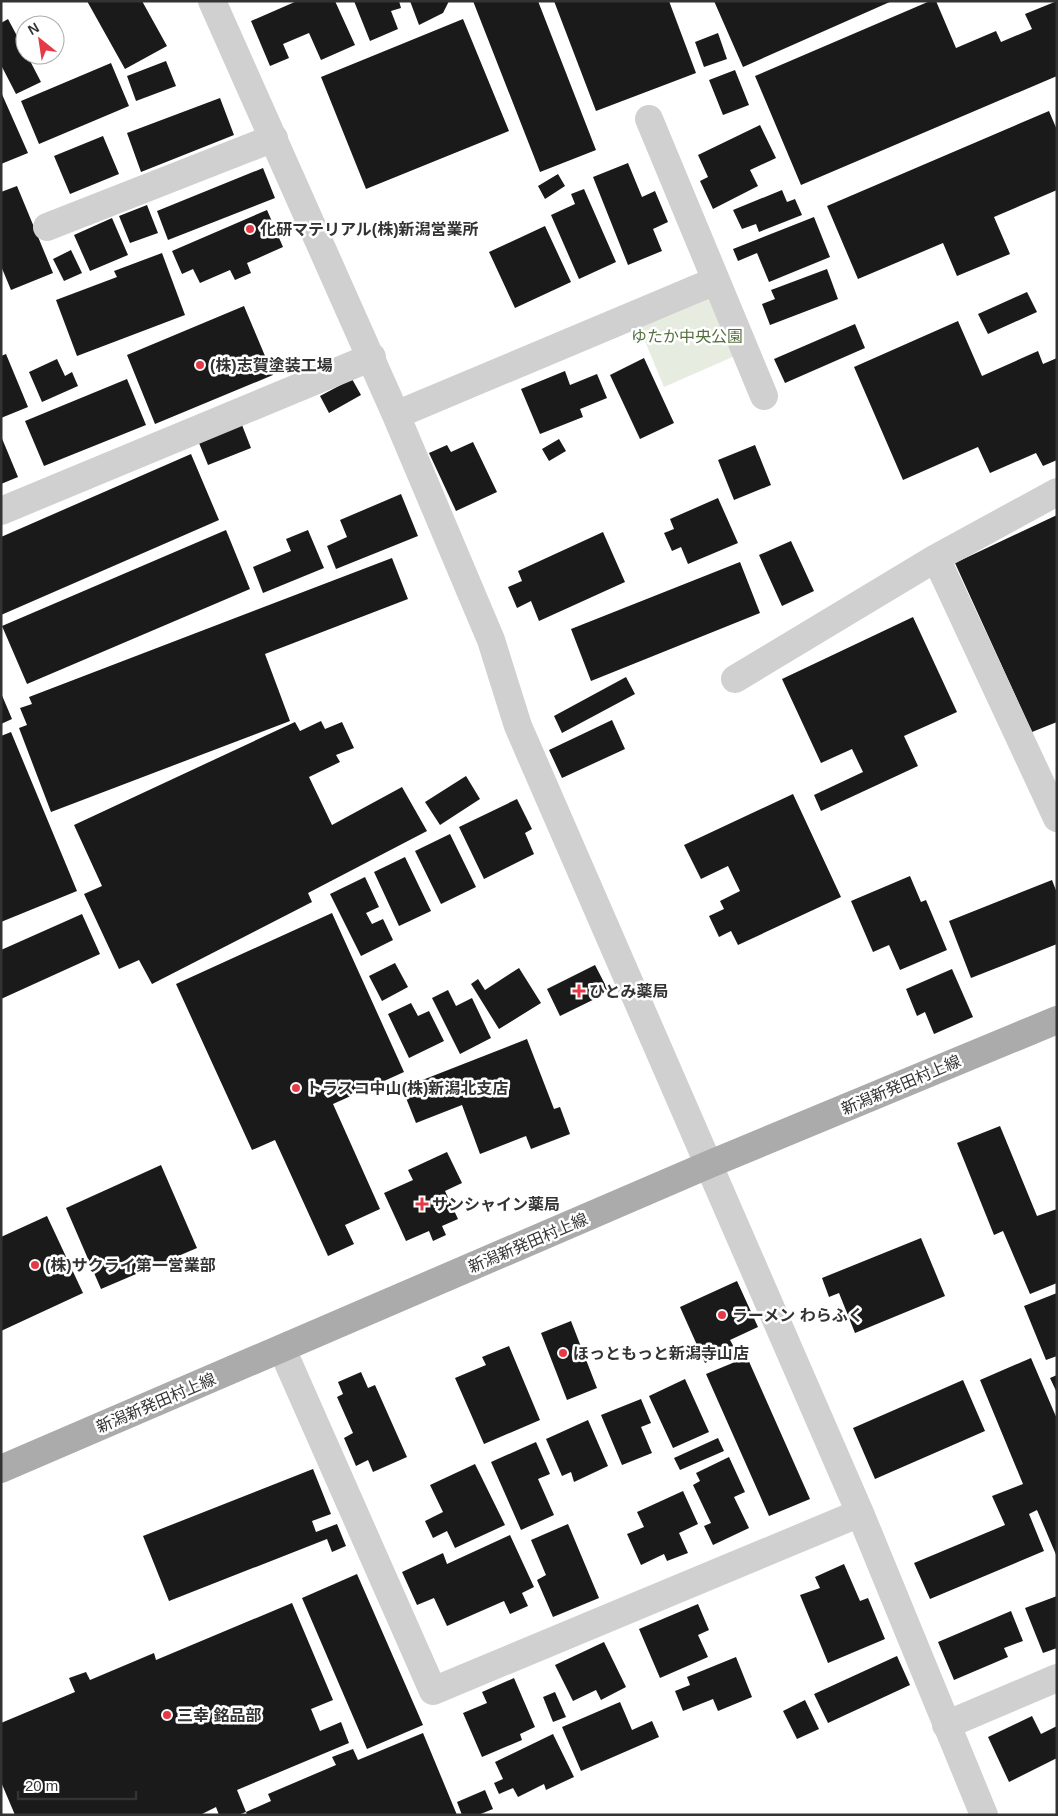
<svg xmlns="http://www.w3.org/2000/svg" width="1058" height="1816" font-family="Helvetica,'Noto Sans JP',sans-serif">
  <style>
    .green { fill: #e6ecdf }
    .building { fill: #1a1a1a }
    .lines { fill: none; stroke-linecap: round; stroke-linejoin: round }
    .minor { stroke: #d0d0d0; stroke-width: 28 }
    .major { stroke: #ababab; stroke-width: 28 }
    .poi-dot { fill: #e63946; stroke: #fff; stroke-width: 2 }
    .labels { text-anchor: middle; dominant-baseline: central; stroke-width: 5; stroke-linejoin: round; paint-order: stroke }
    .poi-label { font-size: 16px; font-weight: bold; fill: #333; stroke: #fff; text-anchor: start }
    .park-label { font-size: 16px; fill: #56703f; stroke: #fff }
    .street-label { font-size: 16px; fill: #333; stroke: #fff }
  </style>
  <rect width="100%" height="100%" fill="#fff"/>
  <path class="green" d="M715,283L744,352L664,387L635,317Z"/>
  <path class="building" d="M87,1H142L167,46L125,69Z
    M297,1H335L355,45L321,60L309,33L283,44L289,58L270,66L251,21Z
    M354,1H399L401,8L391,11L398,29L370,41Z
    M410,1H449L443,13L419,25Z
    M473,1H538L596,150L540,172Z
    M554,1H669L696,73L596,111Z
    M714,1H892L743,67Z
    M930,1H936L956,48L996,31L1001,42L1032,29L1025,14L1057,1V76L801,185L755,76Z
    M8,19L25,51V55H27L41,82L16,94L1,65V23Z
    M463,19L509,131L366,189L321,77Z
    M718,33L727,59L704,67L695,42Z
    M166,61L176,86L136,101L127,76Z
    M111,63L129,106L39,144L21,101Z
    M735,70L749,105L723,115L709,80Z
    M1,92L28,153L1,164Z
    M220,98L234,135L141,172L127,133Z
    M1049,111L1057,130V190L994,217L1010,254L957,276L943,243L858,279L827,206Z
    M760,125L776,158L750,170L758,186L713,209L700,181L708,177L698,155Z
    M103,136L119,174L70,194L54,156Z
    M628,163L642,197L655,191L668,222L653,229L662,251L628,265L593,177Z
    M263,168L275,198L168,240L157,211Z
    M558,174L565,186L545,199L538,186Z
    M17,186L53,273L11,290L1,266V192Z
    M584,189L616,262L579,279L551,215L575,204L571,194Z
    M782,190L787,202L795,199L802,215L759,232L756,224L742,229L733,210Z
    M147,205L158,233L130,243L119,216Z
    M267,210L283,247L247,263L251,273L235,280L230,270L200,283L193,269L182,274L172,251Z
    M814,217L830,257L769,282L757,253L738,261L733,249Z
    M112,218L128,255L90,271L74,235Z
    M545,226L571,282L515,308L489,252Z
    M71,250L82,273L64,281L53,259Z
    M162,253L185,315L77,356L56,300L117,277L114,271Z
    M827,269L838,299L770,325L762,304L775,299L771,290Z
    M1027,292L1037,312L988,334L978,314Z
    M244,306L273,375L155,424L127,355Z
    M958,321L982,376L1038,351L1043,364L1057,358V460L1043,466L1036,453L990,473L978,447L903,480L854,367Z
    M855,324L865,348L785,383L774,359Z
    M6,354L28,407L1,418V356Z
    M644,358L674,423L640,439L610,375Z
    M57,359L65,376L72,372L78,386L42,402L29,372Z
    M565,371L570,385L597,374L607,398L580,409L583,417L540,434L521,389Z
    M127,379L146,425L44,466L25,421Z
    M352,379L361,395L329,413L320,396Z
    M242,425L251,448L208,465L199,443Z
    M1,436L18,477L1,484Z
    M559,439L566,451L549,461L542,449Z
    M473,442L497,492L456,511L429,453L447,445L451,452Z
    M755,445L771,485L734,500L718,460Z
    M191,454L219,520L1,615V537Z
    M401,494L418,536L336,569L327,546L347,537L340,520Z
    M718,498L738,543L688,564L681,547L672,551L664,533L674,529L670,519Z
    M1057,515V722L1032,732L955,563Z
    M226,530L250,589L27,684L2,626Z
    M308,530L324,568L263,593L253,567L291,551L286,539Z
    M603,532L625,582L539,621L531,601L517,608L508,587L522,581L518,571Z
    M791,541L814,591L782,606L759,555Z
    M392,558L408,599L265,654L290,721L51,812L19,728L27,725L20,708L32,704L29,697Z
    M740,562L760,613L591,681L571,629Z
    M913,617L957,712L904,736L918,766L821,811L814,795L863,772L852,749L821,763L782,679Z
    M626,677L635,694L562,733L554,716Z
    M1,693L12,719L1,724Z
    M612,720L625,749L562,778L549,750Z
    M321,721L325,729L342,722L354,748L336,755L340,762L309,777L332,825L402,787L427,831L308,893L312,902L152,984L139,960L119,969L84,894L102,886L74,825L295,722L300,731Z
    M11,732L77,891L1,922V736Z
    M466,776L480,799L440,825L425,802Z
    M793,794L841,897L738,945L731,931L719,937L709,916L724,909L720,901L740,891L728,866L701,879L684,845Z
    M517,799L532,829L525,833L534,854L484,879L459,827Z
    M450,834L476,887L441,904L415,851Z
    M405,857L431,911L399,926L374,872Z
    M910,876L921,902L926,900L947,950L900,970L889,945L873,952L851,901Z
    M365,877L379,907L366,913L372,924L383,919L393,940L361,956L330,894Z
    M1052,880L1057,893V944L971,978L949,921Z
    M332,913L404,1072L333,1104L380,1209L345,1225L354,1244L328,1256L275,1140L252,1150L176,984Z
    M82,914L100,954L1,999V950Z
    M395,963L408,987L382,1001L369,976Z
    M595,965L609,992L560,1016L547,989Z
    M519,968L541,1003L499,1029L471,984L478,979L485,990Z
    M952,969L973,1017L934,1034L925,1012L917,1016L906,989Z
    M448,990L456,1006L472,998L491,1038L460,1054L432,998Z
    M411,1003L418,1016L429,1011L444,1041L409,1058L388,1014Z
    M527,1039L554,1109L560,1107L570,1134L531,1149L526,1136L480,1154L462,1105L416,1123L402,1088Z
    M1000,1126L1037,1216L1057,1209V1283L1030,1294L1003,1231L994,1235L957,1143Z
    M447,1152L462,1183L445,1191L458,1219L442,1226L446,1235L433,1241L429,1231L406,1241L384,1193L413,1180L408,1170Z
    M161,1165L197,1248L101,1289L66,1208Z
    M47,1216L83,1293L1,1331V1237Z
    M921,1238L945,1296L855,1333L839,1293L829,1297L822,1278Z
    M737,1281L758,1327L730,1340L735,1349L705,1363L680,1307Z
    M1057,1293V1356L1046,1360L1024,1306Z
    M571,1321L597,1388L567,1400L541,1333Z
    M509,1346L540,1420L484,1444L455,1378L486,1365L482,1357Z
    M747,1357L810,1499L769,1516L706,1374Z
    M1031,1358L1057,1419V1557L1037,1510L1029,1514L1044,1551L930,1599L914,1563L1005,1525L992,1496L1023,1484L980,1380Z
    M361,1372L368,1388L375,1385L407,1457L373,1472L368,1460L356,1466L344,1438L353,1433L337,1397L343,1394L338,1382Z
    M1057,1375V1393L1050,1378Z
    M685,1379L709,1432L673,1448L649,1396Z
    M963,1380L985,1431L875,1479L853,1428Z
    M641,1399L651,1423L641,1427L652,1453L622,1465L601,1415Z
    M588,1420L608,1466L574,1482L571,1472L562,1476L546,1439Z
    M718,1438L724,1451L680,1470L674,1458Z
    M536,1442L550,1474L538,1479L554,1515L521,1530L491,1462Z
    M729,1457L745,1492L734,1497L749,1528L713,1545L704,1526L711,1523L693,1485L700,1481L696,1473Z
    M475,1464L505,1525L455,1548L447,1531L433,1538L425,1521L443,1512L430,1485Z
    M313,1469L331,1514L312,1521L316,1532L337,1524L346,1546L332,1552L327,1539L169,1601L143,1536Z
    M683,1491L698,1524L679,1533L688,1553L667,1561L664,1554L641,1565L627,1534L644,1527L637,1512Z
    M568,1524L599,1598L553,1617L537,1580L546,1575L531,1540Z
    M510,1535L534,1587L522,1593L528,1606L510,1614L504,1601L447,1626L434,1598L417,1605L402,1572L443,1553L447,1564Z
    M844,1564L860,1601L868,1598L885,1639L828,1663L800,1595L820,1588L815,1577Z
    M357,1574L423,1725L367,1749L302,1598Z
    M1057,1596V1648L1043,1653L1025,1608Z
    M292,1603L333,1700L311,1709L320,1731L341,1722L349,1743L237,1790L246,1812L238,1815H219L216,1807L200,1815H15L1,1782V1723L75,1692L69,1678L86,1672L90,1680L154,1653L156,1660Z
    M698,1604L709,1630L698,1635L708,1657L660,1678L639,1629Z
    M1011,1611L1023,1641L1004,1648L1008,1657L954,1680L938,1642Z
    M604,1642L626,1687L601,1700L596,1690L573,1701L555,1665Z
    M897,1656L910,1685L828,1723L814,1694Z
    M736,1657L752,1697L718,1711L713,1699L683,1711L675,1691L690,1685L687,1677Z
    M514,1678L535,1727L520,1734L522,1740L482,1757L463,1713L487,1703L482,1692Z
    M555,1692L566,1717L553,1722L543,1697Z
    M805,1700L819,1729L797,1739L783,1711Z
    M620,1702L632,1730L652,1721L659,1737L581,1771L562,1727Z
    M1032,1716L1041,1734L1057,1726V1758L1009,1782L988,1737Z
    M423,1733L457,1815H247L246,1812L271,1801L268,1794L336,1765L332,1757L353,1749L358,1760Z
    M553,1734L574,1777L546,1790L544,1784L518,1797L513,1788L499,1794L494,1783L503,1779L495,1762Z
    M485,1790L493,1809L478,1815H462L457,1802Z"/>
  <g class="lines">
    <path class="minor" d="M212,1L396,415L491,640L518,726L860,1513L984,1815
      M649,119L764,396
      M47,227L274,138
      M396,415L715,281
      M1057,492L936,558L1057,818
      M1,511L372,357
      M735,679L936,558
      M282,1349L433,1691L860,1513
      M946,1725L1057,1678"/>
    <path class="major" d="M1,1469L710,1164L1057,1020"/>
  </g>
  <g class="poi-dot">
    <circle cx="250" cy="229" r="5"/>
    <circle cx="200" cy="365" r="5"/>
    <path d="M576.5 983.5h5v5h5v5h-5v5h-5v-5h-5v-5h5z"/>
    <circle cx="296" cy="1088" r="5"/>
    <path d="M419.5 1196.5h5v5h5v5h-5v5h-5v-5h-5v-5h5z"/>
    <circle cx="35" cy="1265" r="5"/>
    <circle cx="722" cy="1315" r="5"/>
    <circle cx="563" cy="1353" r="5"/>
    <circle cx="167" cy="1715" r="5"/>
  </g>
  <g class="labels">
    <g class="poi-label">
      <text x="260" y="229">化研マテリアル(株)新潟営業所</text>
      <text x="210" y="365">(株)志賀塗装工場</text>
      <text x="589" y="991">ひとみ薬局</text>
      <text x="306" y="1088">トラスコ中山(株)新潟北支店</text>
      <text x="432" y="1204">サンシャイン薬局</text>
      <text x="45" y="1265">(株)サクライ第一営業部</text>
      <text x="732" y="1315">ラーメン わらふく</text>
      <text x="573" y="1353">ほっともっと新潟寺山店</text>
      <text x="177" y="1715">三幸 銘品部</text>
    </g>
    <g class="park-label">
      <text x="687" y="336">ゆたか中央公園</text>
    </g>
    <g class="street-label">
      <text transform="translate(901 1085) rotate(-23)">新潟新発田村上線</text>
      <text transform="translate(528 1243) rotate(-23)">新潟新発田村上線</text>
      <text transform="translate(156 1403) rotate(-23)">新潟新発田村上線</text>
    </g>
  </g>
  <rect width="1058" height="1816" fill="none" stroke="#333333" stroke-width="5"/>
  <g transform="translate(40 40) rotate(330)"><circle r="24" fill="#ffffff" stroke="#adadad"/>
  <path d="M0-4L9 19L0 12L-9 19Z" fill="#e63946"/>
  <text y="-8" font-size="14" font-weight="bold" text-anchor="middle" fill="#333333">N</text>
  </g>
  <path d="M18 1791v8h118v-8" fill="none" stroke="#333333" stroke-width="2.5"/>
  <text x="25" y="1791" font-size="15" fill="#333333" stroke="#ffffff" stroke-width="4" paint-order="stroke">20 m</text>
</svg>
